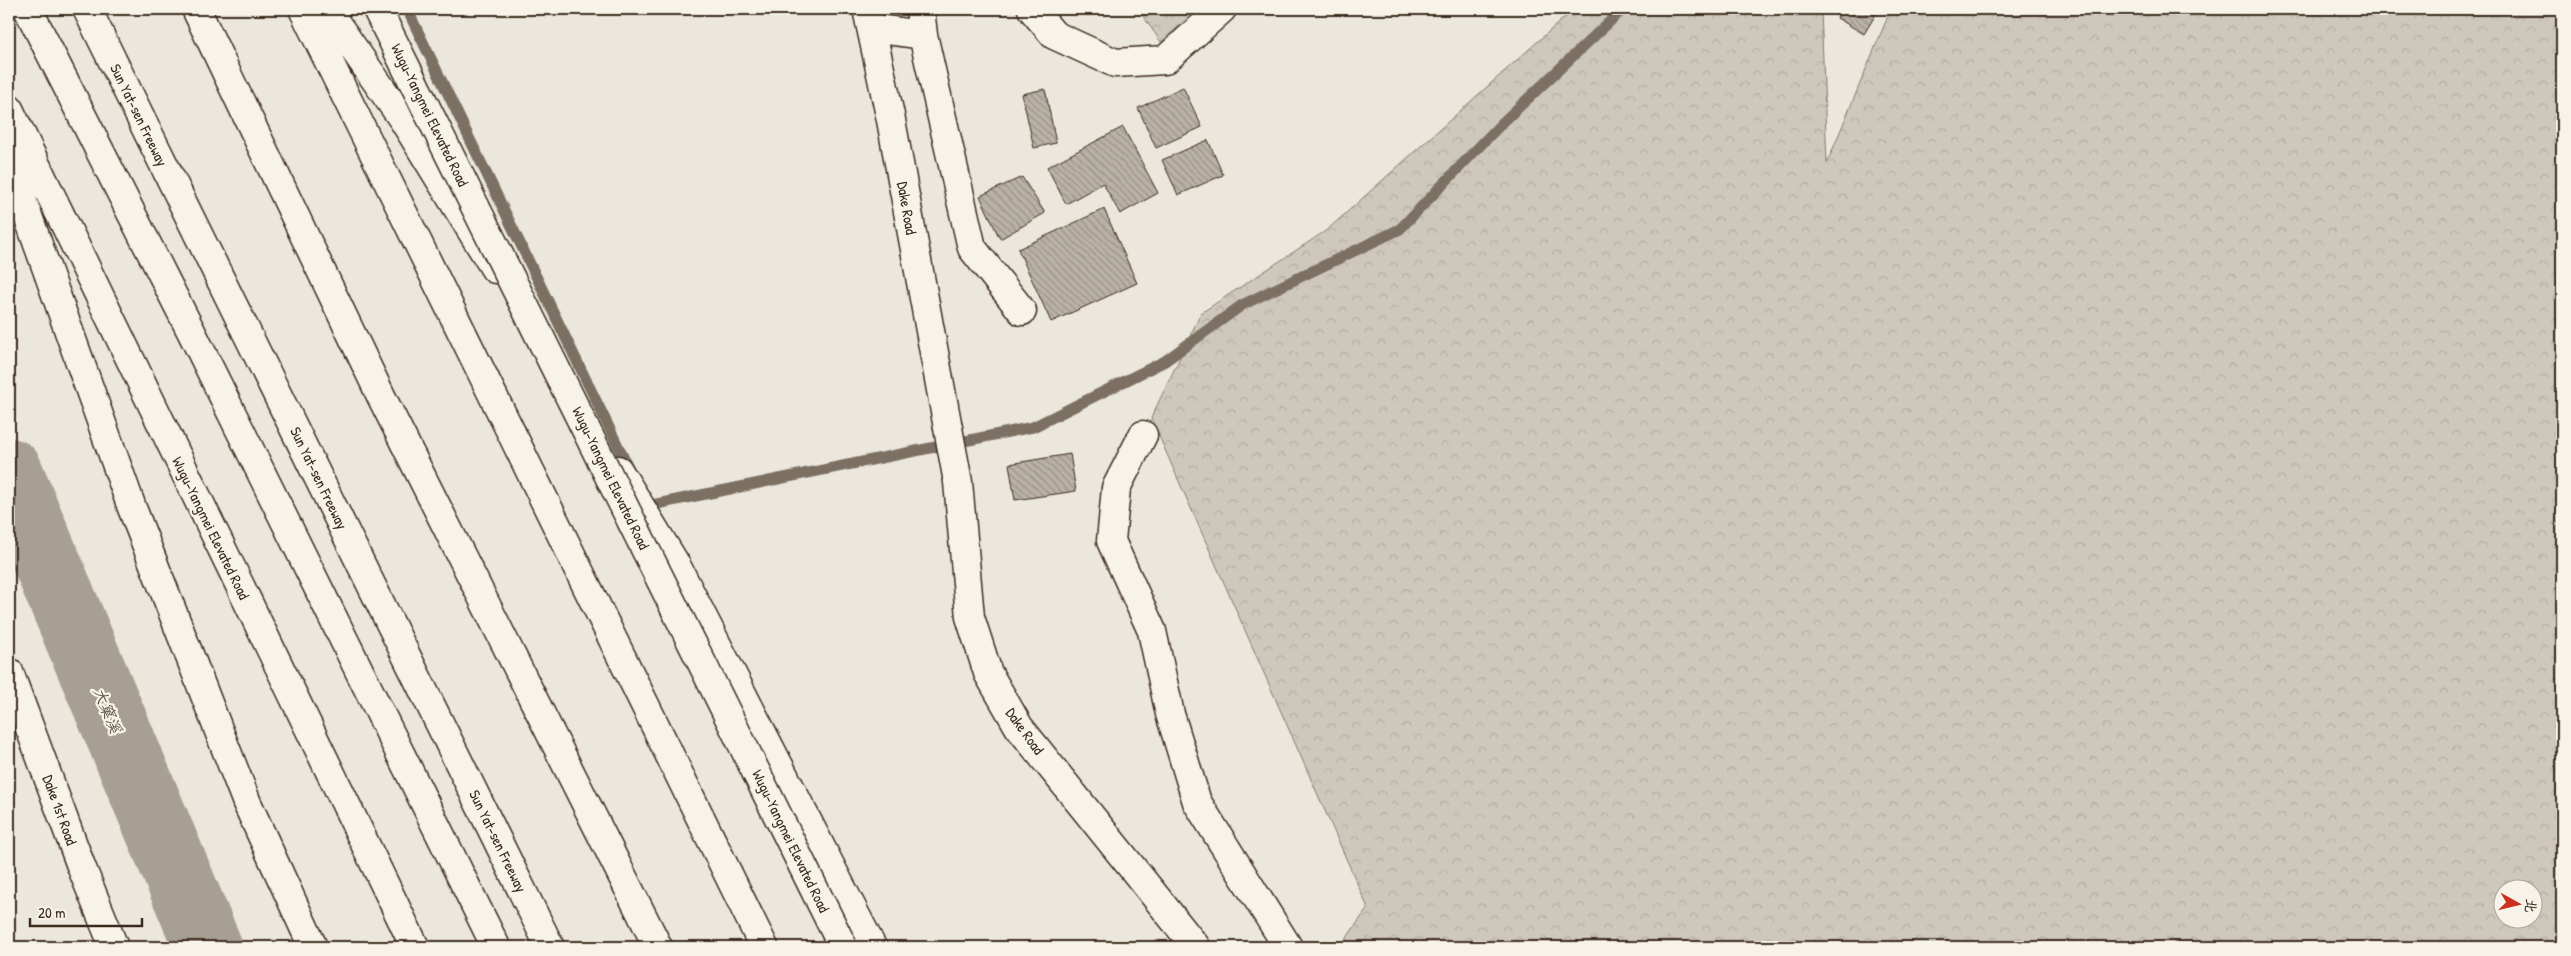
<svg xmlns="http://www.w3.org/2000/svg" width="2571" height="956" font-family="'Patrick Hand','LXGW WenKai TC',sans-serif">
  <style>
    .forest { fill: url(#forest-crowns); stroke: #84796d; fill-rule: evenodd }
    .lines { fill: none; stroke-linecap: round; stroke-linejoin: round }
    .stream { stroke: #7c7064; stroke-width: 11 }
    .river { stroke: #a89f93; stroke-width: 68 }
    .building { fill: url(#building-back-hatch); stroke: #3b2a1e }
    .minor-casing { stroke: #3b2a1e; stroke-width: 31 }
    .highway-casing { stroke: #3b2a1e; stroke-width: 31 }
    .minor { stroke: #f7f3e8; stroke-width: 28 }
    .highway { stroke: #f7f3e8; stroke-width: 28 }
    .highway-bridge-casing { stroke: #3b2a1e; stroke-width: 31; stroke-linecap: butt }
    .highway-bridge { stroke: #f7f3e8; stroke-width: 28 }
    .labels { text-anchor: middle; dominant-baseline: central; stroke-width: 4.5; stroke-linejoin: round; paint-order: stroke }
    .street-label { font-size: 15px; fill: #3b2a1e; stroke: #f7f3e8 }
    .water-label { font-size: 16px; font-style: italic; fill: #615347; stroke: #f7f3e8 }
  </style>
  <defs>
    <pattern id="forest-crowns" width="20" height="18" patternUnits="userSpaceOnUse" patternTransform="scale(1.25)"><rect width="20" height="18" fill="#cec8bc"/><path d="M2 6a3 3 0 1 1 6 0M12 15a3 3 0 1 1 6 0" fill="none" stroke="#b2aca1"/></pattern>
    <pattern id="building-back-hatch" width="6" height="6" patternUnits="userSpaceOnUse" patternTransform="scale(1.25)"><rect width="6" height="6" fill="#bab2a7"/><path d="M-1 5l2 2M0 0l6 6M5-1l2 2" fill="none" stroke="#989187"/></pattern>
  </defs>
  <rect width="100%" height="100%" fill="#ece7dc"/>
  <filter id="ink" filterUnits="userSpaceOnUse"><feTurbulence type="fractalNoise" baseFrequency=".02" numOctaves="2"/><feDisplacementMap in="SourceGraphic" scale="10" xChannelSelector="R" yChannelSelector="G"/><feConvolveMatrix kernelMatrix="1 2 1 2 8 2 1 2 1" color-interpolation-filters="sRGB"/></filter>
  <g filter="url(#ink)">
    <path class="forest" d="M1138,9H1198L1161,42Z
      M1574,9H1821L1827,163L1891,9H2562V947H1340L1368,908L1151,418L1201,313L1327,230ZM2504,888H2534V918H2504Z"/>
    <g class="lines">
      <path class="stream" d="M407,9L630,471
        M651,513L647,506L1033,427L1165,361L1242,305L1400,229L1501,124L1623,9"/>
      <path class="river" d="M9,472L208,947"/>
    </g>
    <path class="building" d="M1842,9H1879L1864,34L1837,18Z
      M1183,87L1202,127L1156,148L1138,108Z
      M1045,89L1056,143L1034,148L1022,94Z
      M1123,127L1158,193L1120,214L1103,183L1066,204L1047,167Z
      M1208,140L1223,175L1178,195L1162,160Z
      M1022,177L1045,213L1000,239L980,196Z
      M1104,209L1137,283L1051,322L1018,249Z
      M1070,454L1076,491L1015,500L1009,464Z"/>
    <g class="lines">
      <g class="minor-casing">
        <path id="minor" d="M867,9L891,120L958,482L970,617L988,673L1019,727L1196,947
          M1032,9L1054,35L1115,63L1165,60L1222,9
          M871,28L923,35L920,9
          M923,35L972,248L1022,311
          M1143,435L1116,488L1111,541L1152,631L1170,714L1197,802L1288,947
          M9,672L81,866L114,947"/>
      </g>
      <g class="highway-casing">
        <path id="highway" d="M28,9L192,333L496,947
          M87,9L550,947
          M196,9L381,396L658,947
          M303,9L764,947
          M326,9L404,121L495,269
          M9,109L415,947
          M9,163L132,508L247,803L313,947
          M618,470L675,563L872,947"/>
      </g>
      <use href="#minor" class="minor"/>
      <use href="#highway" class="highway"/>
      <g class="highway-bridge-casing">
        <path id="highway-bridge" d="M377,9L843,947"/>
      </g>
      <use href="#highway-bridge" class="highway-bridge"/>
    </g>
  </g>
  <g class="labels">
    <g class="street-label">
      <text transform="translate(139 115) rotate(64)">Sun Yat-sen Freeway</text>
      <text transform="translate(430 115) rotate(64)">Wugu-Yangmei Elevated Road</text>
      <text transform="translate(907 208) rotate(80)">Dake Road</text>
      <text transform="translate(319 478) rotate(64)">Sun Yat-sen Freeway</text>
      <text transform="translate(611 478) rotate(64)">Wugu-Yangmei Elevated Road</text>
      <text transform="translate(211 528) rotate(64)">Wugu-Yangmei Elevated Road</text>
      <text transform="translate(1025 731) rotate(54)">Dake Road</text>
      <text transform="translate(60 810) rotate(70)">Dake 1st Road</text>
      <text transform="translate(498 841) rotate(64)">Sun Yat-sen Freeway</text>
      <text transform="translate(791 841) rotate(64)">Wugu-Yangmei Elevated Road</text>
    </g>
    <g class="water-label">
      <text transform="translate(108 710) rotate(67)">大窠溪</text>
    </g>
  </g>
  <rect width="2571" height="956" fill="none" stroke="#f7f3e8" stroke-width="30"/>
  <rect x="15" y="15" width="2541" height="926" fill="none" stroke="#3b2a1e" stroke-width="2" filter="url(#ink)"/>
  <g transform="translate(2518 904) rotate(98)"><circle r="24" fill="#f7f3e8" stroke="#aca397"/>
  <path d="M0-4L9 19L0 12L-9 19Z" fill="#c8321e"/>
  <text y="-8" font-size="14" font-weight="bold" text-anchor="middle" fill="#3b2a1e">北</text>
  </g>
  <path d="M30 918v8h112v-8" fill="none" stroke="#3b2a1e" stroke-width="2.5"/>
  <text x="38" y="918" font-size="15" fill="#3b2a1e" stroke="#f7f3e8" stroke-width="4" paint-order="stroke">20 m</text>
</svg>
